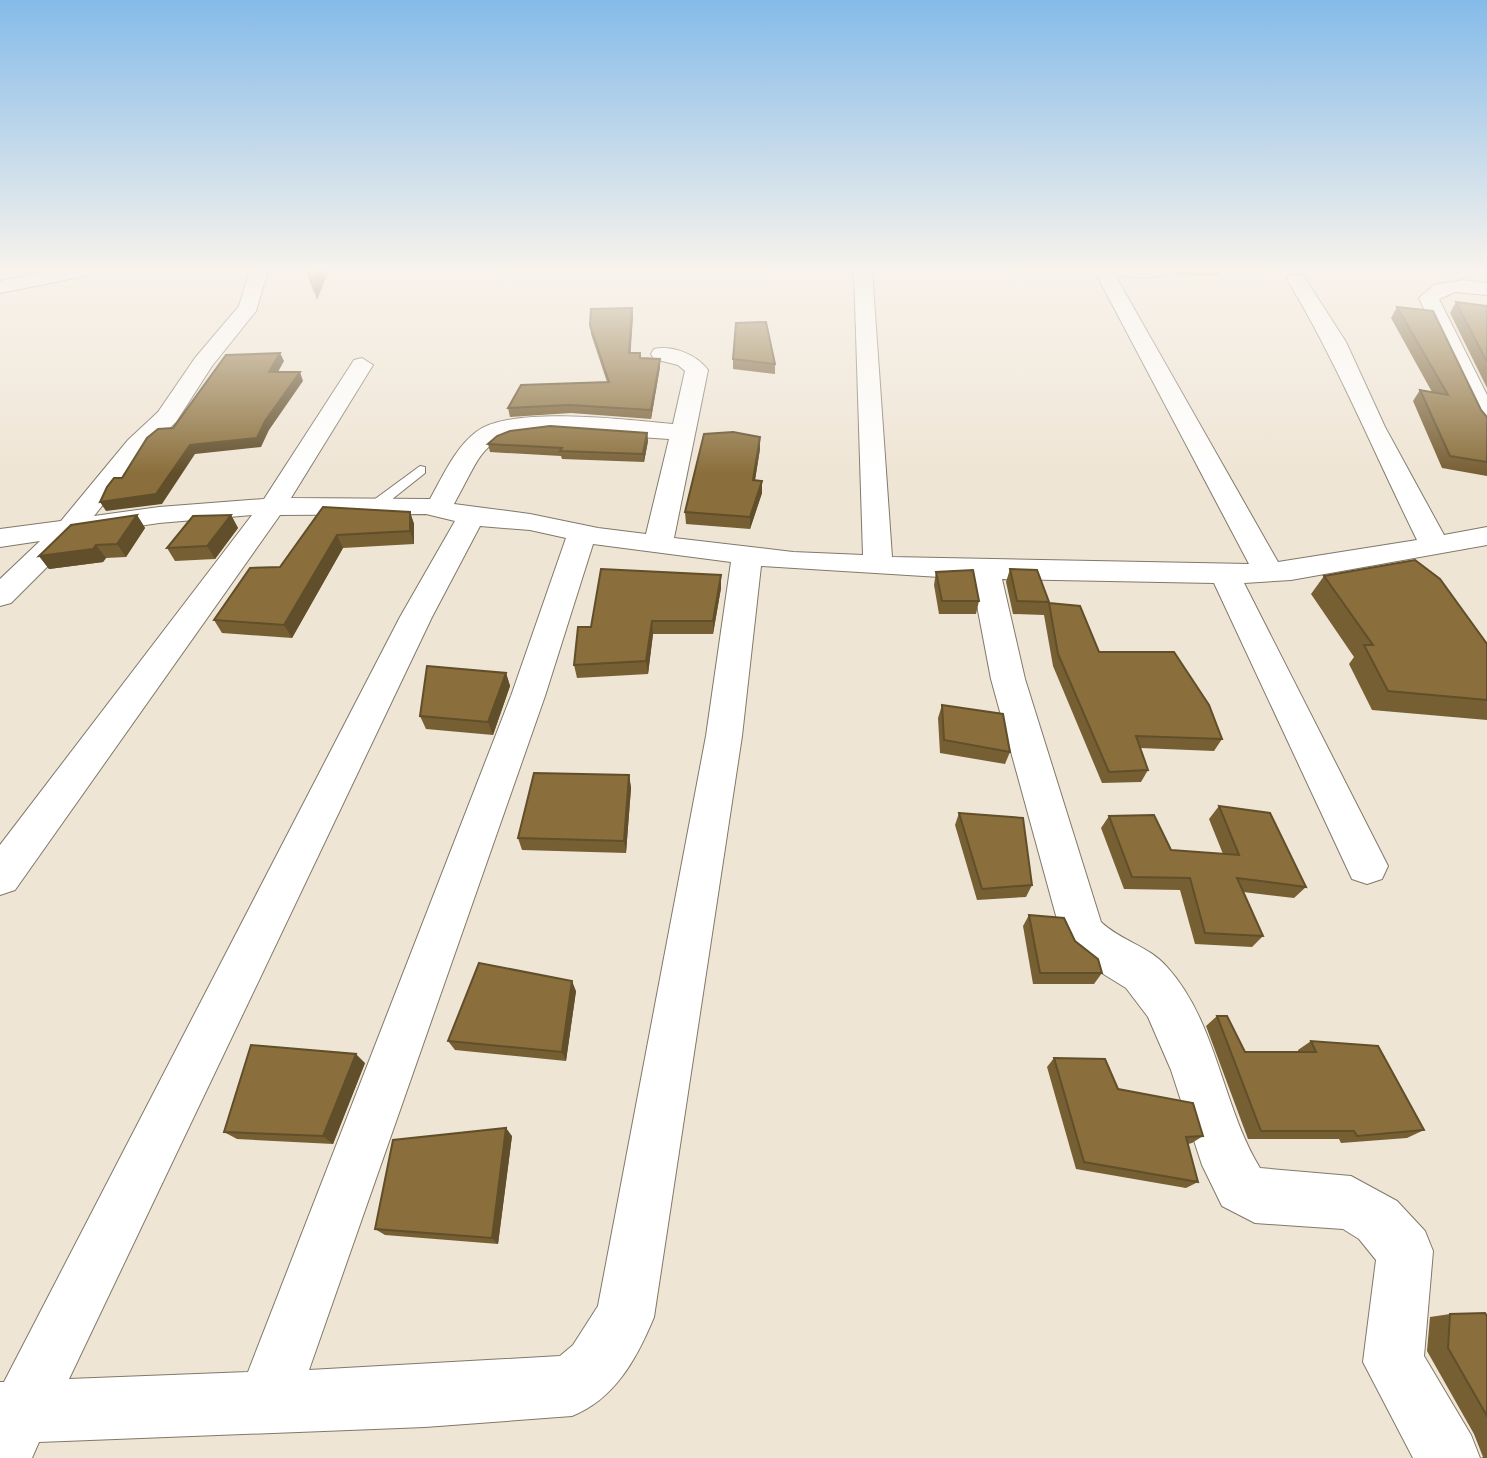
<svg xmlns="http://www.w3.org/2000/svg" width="1487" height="1458" font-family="'PT Sans',sans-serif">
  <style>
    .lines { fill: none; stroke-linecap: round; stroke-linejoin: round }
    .service-casing { stroke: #807869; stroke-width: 2 }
    .minor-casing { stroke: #807869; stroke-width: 2 }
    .service { fill: #fff; fill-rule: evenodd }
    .minor { fill: #fff; fill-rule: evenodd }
    .wall { fill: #775f34 }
    .shaded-wall { fill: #614e2a }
    .building { fill: #8a6f3c; stroke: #614e2a; stroke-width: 2 }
  </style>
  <rect width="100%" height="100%" fill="#efe5d5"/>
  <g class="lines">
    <g class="service-casing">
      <path id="service" d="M420,466L425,467V473L381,508H371V502Z"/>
    </g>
    <g class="minor-casing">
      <path id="minor" d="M58,270H94L85,276L0,293V281Z
        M250,270H268L256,311L212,366L176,422L146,450L94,516L159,507L264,499L354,360L362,358L373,365L291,498L430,499C443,476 455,448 476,432C511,405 628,420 673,424L685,371L678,365L654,359L651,354L654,349C673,345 697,355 708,370L674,538L793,552L863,555L854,270H872L892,557L1249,564L1094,270H1173L1171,274L1145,278L1115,275L1278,562L1417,540C1374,453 1337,362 1287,279L1289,275H1303L1346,342L1385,427L1444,535L1487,527V545L1291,580L1244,583L1388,866L1382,879L1367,884L1352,879L1214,583L1002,579L1025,679L1101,922C1121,941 1149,946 1167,967C1217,1022 1222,1106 1260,1168L1351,1176L1397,1201L1425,1231L1433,1251L1424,1356L1471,1435L1480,1458H1413L1363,1362L1376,1260L1359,1239L1343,1229L1255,1223L1222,1206L1202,1165L1171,1070L1148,1017L1126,988L1079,959L1070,950L1058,923L991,679L972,579L761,566L742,736L654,1317C637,1358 615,1399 572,1416L425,1427L39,1442L32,1458H0V1382H4L400,617L455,521L426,514L280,515L15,890L0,895V845L252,515L159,523L79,535L11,603L0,606V579L40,541L0,547V529L61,521L128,440L158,412L195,358L239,306ZM551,431L669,439L646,534L598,528L530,514L454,504C485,448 481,434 551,431ZM480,526L530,530L566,538L511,696L248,1372L69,1379L432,617ZM593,544L731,562L706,736L598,1306L573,1345L560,1356L309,1370L545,696Z
        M1463,280L1487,283V295L1455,292L1439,299L1487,395V427L1478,425L1475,420L1419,298L1434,285Z"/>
    </g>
    <use href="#service" class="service"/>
    <use href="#minor" class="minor"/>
  </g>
  <path class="wall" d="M1176,270H1221L1218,276L1174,274Z
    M1456,302L1487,306V388L1450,313Z
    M1397,307L1487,417V476L1442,468L1413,401L1420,390L1432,392L1391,318Z
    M632,308L633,316L630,353L660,367L651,419L571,413L510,417L508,408L607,382L591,334L590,325Z
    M733,359L775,364V374L733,369Z
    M647,433L648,441L644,462L562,459L561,456L490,452L488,444Z
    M760,437V449L755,480L762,493L750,529L686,524L685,512Z
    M323,507L410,512L414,524V544L343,548L292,638L222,633L214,620L280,567Z
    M137,515L145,528L126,557L106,558L103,562L49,569L39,556Z
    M231,515L238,528L215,559L175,561L167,548Z
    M1010,569L1049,603L1099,652L1222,739L1214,751L1140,748L1148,770L1141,782L1102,783L1053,666L1044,615L1013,614L1006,582Z
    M936,572L979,601L976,614H939L934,585Z
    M1324,576L1487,644V720L1372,710L1349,664L1354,657L1311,594Z
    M721,588L713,634H653L648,674L577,678L574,665L591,627Z
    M506,673L510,686L493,735L426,729L420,716Z
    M942,705L1010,752L1005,764L940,753L938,718Z
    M629,775L631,788L626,853L522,850L518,838Z
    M1219,806L1306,887L1294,898L1243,892L1263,936L1252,947L1195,944L1180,890L1124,889L1101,828L1109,816L1171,850L1223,854L1209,819Z
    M959,813L1032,885L1026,897L977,900L955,825Z
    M1029,915L1075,941L1102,973L1094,984H1033L1023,926Z
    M576,991L566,1061L455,1050L448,1041Z
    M1217,1016L1245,1052H1298V1050L1311,1041L1424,1130L1407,1138L1341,1143L1339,1139H1248L1206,1026Z
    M1054,1058L1118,1089L1203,1136L1192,1143L1188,1144L1198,1182L1186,1188L1076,1169L1047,1067Z
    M365,1063L333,1144L237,1139L224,1132Z
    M512,1136L498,1244L385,1235L375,1229Z
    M1450,1314L1487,1316V1458H1481L1483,1457L1474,1434L1427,1351L1430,1317Z"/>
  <path class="shaded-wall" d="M322,270H329L317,300L314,290Z
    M632,308L633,316L630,362L629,353Z
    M280,353L284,361L273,381L269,372Z
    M660,359V367L651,419V410Z
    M300,372L303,381L269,430L261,447L195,454L162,504L106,511L100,502L190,445Z
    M647,433L648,441L644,462L643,454Z
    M760,437V449L753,492V480Z
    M762,481V493L750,529V517Z
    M410,512L414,524V544L410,531Z
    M137,515L145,528L126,557L117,544Z
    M231,515L238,528L215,559L207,546Z
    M337,535L343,548L292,638L284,625Z
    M96,545L106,558L103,562L49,569L39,556Z
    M721,575V588L713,634V621Z
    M652,621L653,634L648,674L646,661Z
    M506,673L510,686L493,735L488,722Z
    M629,775L631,788L626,853L624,841Z
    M572,981L576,991L566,1061L562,1052Z
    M356,1054L365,1063L333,1144L323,1136Z
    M506,1128L512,1136L498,1244L492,1238Z"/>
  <path class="building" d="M307,270H322L314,290Z
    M1456,302L1487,306V362Z
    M1397,307L1433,311L1481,410L1487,417V462L1450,456L1420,390L1448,395Z
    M632,308L629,353H640V358L660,359L651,410L569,405L508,408L521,385L609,382L590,325L591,309Z
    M766,322L775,364L733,359L736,323Z
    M280,353L269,372H300L265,421L257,438L190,445L156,494L100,502L107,487L114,478H122L147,438L158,429L173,428L226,355Z
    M550,426L647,433L643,454L560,451L562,448L488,444L497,436L510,431Z
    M733,432L760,437L753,480L762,481L750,517L685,512L704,434Z
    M323,507L410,512V531L337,535L284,625L214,620L250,568L280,567Z
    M137,515L117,544L96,545L93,549L39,556L71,525Z
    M231,515L207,546L167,548L193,516Z
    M1415,560L1440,579L1487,644V700L1388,691L1364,645H1373L1324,576Z
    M601,569L721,575L713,621H652L646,661L574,665L578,627H591Z
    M1010,569L1037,570L1049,602L1017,601Z
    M973,570L979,601H942L936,572Z
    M1049,603L1080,606L1099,652H1174L1209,705L1222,739L1136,736L1148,770L1109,772L1058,654Z
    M427,666L506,673L488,722L420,716Z
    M942,705L1003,714L1010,752L944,740Z
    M534,773L629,775L624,841L518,838Z
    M1219,806L1270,813L1306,887L1237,878L1263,936L1205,933L1190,878L1132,877L1109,816L1154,815L1171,850L1239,855Z
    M959,813L1023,818L1032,885L982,889Z
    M1029,915L1064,918L1075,941L1098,959L1102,973H1040Z
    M479,963L572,981L562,1052L448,1041Z
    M1217,1016H1227L1245,1052H1316L1311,1041L1378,1046L1424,1130L1357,1136L1354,1131H1261Z
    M251,1045L356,1054L323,1136L224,1132Z
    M1054,1058L1105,1059L1118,1089L1193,1103L1203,1136L1186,1137L1198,1182L1084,1162Z
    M506,1128L492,1238L375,1229L393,1140Z
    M1485,1313L1487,1316V1416L1448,1348L1450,1314Z"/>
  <linearGradient id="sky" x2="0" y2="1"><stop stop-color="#85bbe9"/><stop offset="0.57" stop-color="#f8f3ec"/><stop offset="1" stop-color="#f8f3ec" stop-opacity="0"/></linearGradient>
  <rect width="1487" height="474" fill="url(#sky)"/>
</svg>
